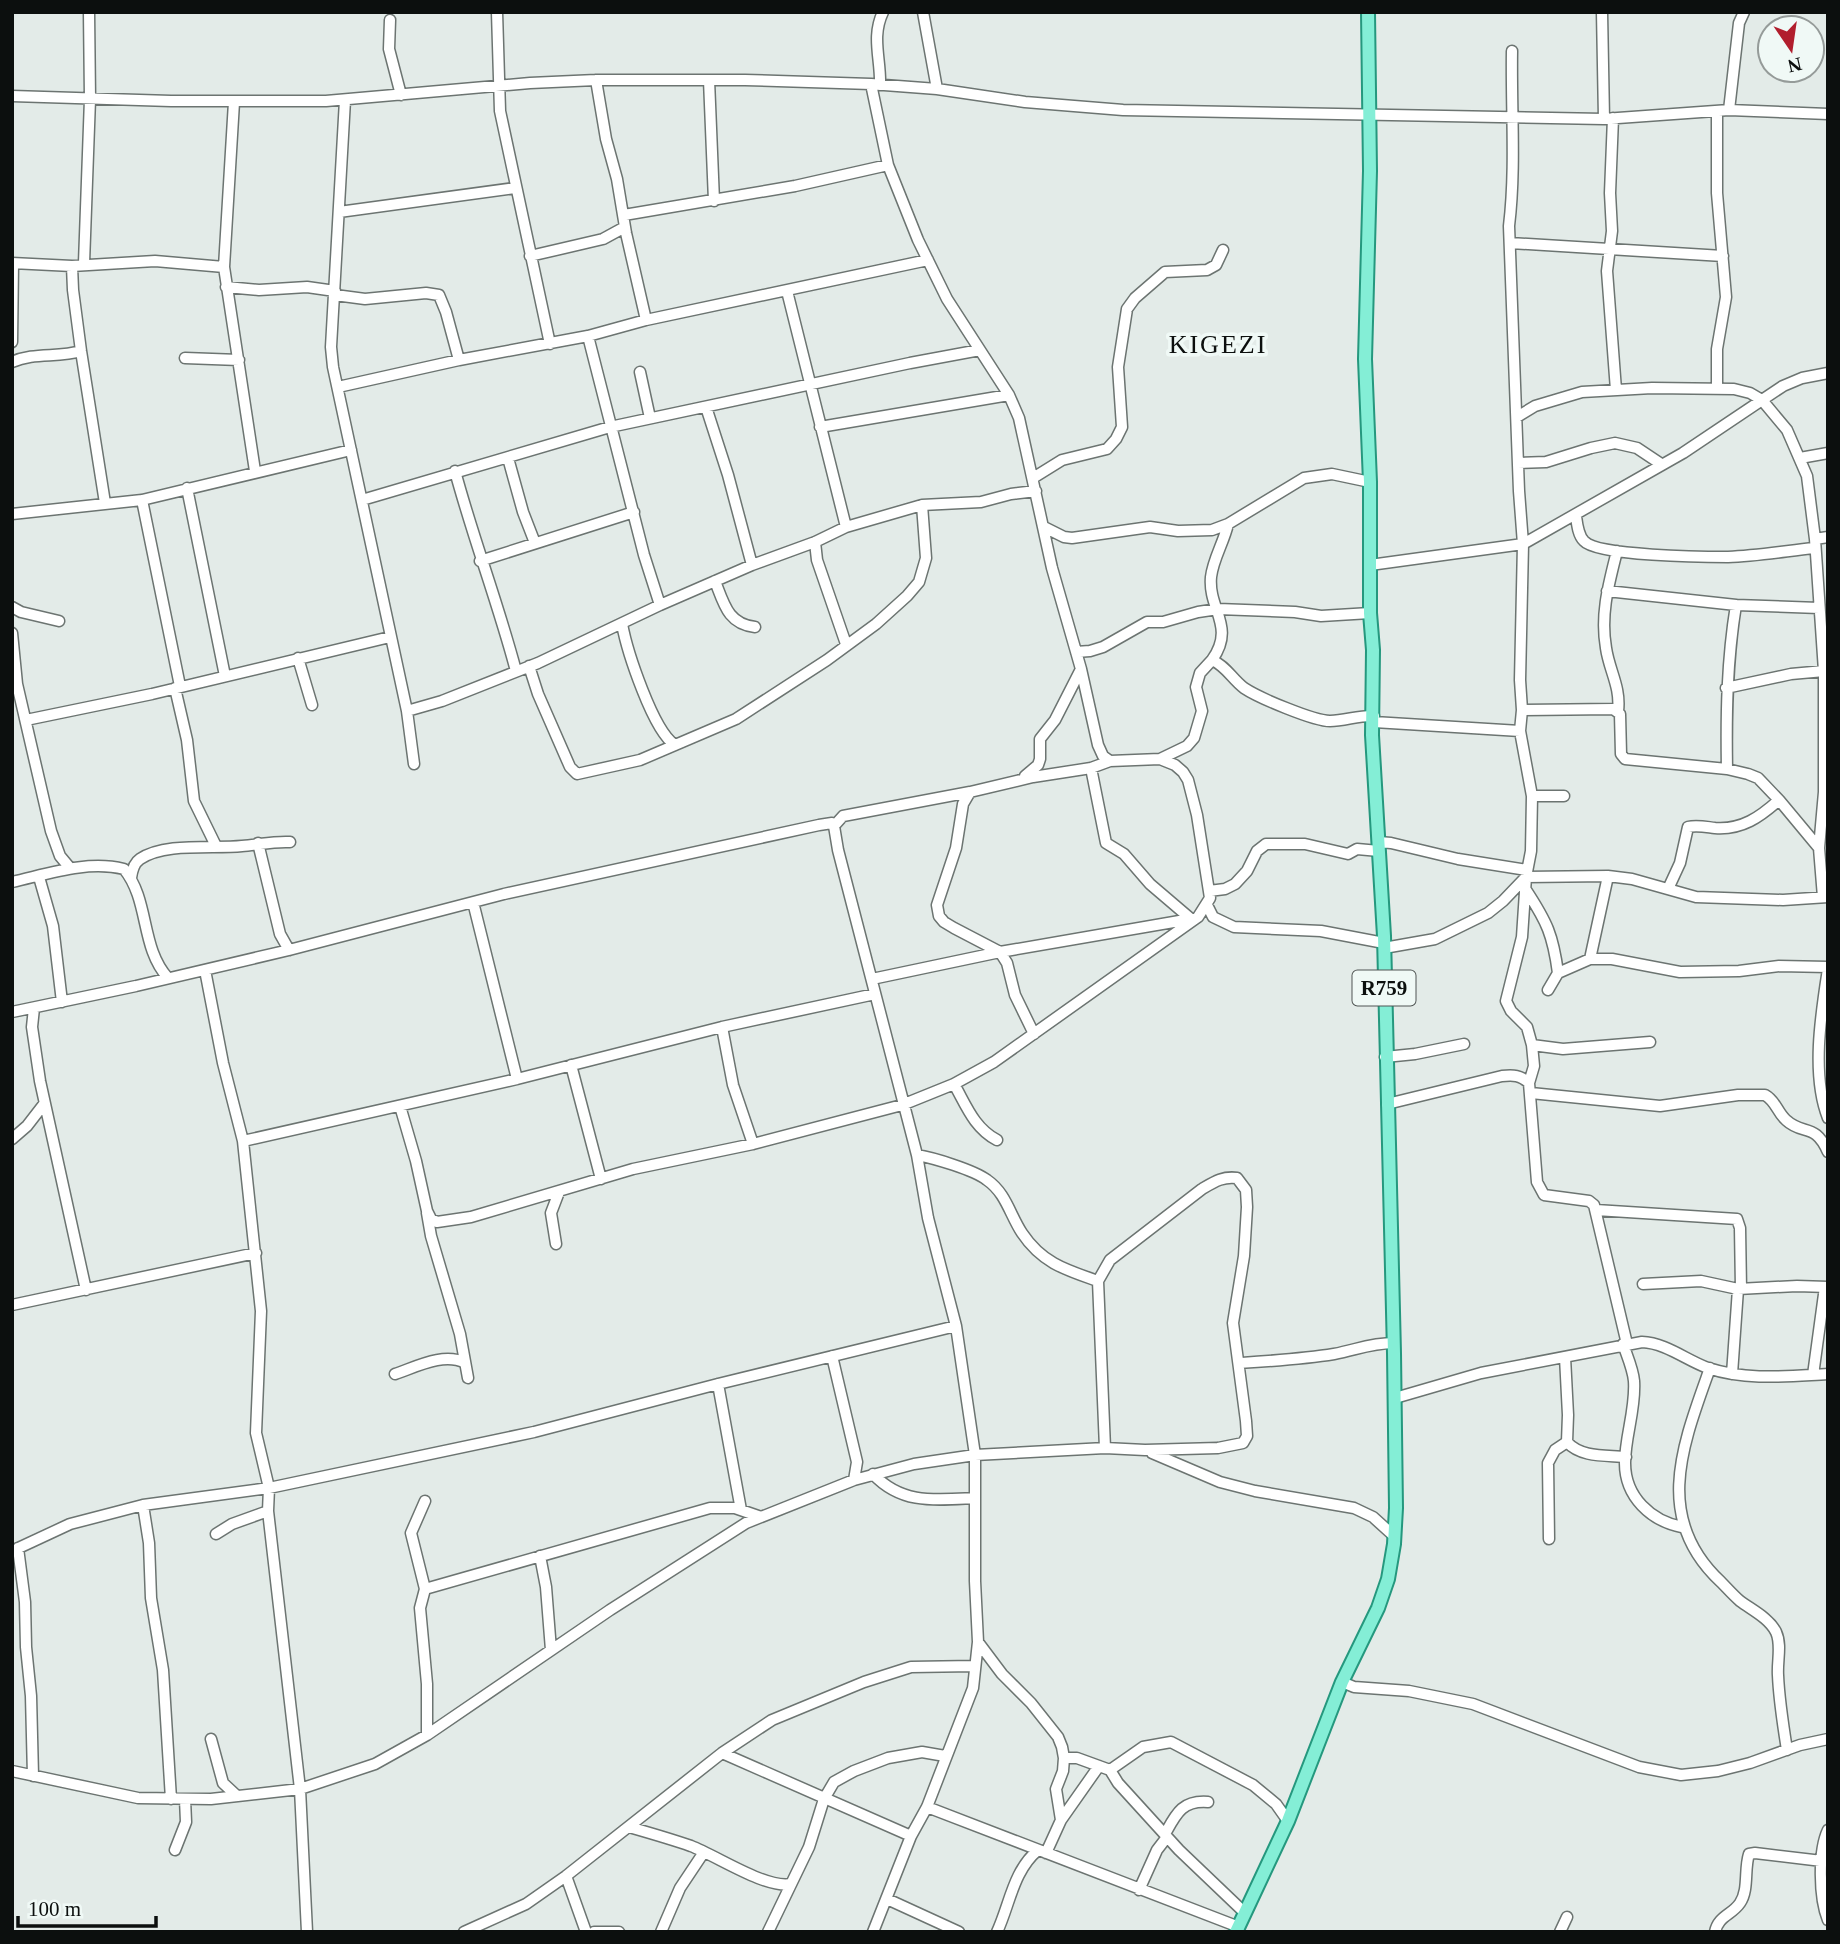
<svg xmlns="http://www.w3.org/2000/svg" width="1840" height="1944" font-family="Georgia,serif">
  <style>
    .lines { fill: none; stroke-linecap: round; stroke-linejoin: round }
    .minor-casing { stroke: #6c7471; stroke-width: 13 }
    .major-casing { stroke: #25987e; stroke-width: 16 }
    .minor { stroke: #fff; stroke-width: 10 }
    .major { stroke: #84eed6; stroke-width: 12 }
    .labels { text-anchor: middle; dominant-baseline: central; stroke-width: 7; stroke-linejoin: round; paint-order: stroke }
    .shield { fill: #f0f9f6; stroke: #505554; stroke-width: 2 }
    .shield-label { font-size: 21px; font-weight: bold; fill: #0c0f0e }
    .quarter-label { font-size: 26px; letter-spacing: 2px; fill: #0c0f0e; stroke: #f0f9f6 }
  </style>
  <rect width="100%" height="100%" fill="#e3ebe8"/>
  <g class="lines">
    <g class="minor-casing">
      <path id="minor" d="M497,12L500,111L550,344
        M923,12L937,89
        M1602,12L1604,119
        M390,20L389,49L401,95
        M596,80L606,139L617,179L626,233L646,320
        M709,80L714,201
        M871,84L888,165L918,240L947,299L1009,395L1019,418L1052,568L1081,669L1098,745L1103,756L1110,761
        M880,85C881,59 871,37 883,12
        M12,96L171,101H326L530,83L596,80H745L871,84L937,89L1025,102L1123,110L1604,119L1729,110L1828,114
        M345,100L331,347L333,367L407,711L414,764
        M234,102L224,267L255,471
        M1729,110L1739,23L1744,12
        M1613,118L1610,193L1612,231L1607,271L1616,390
        M339,212L515,188
        M624,215L795,186L888,165
        M1510,243L1723,256
        M530,256L603,239L625,227
        M12,263L72,266L155,261L224,267
        M84,263L90,99L89,12
        M72,266L73,290L81,351L105,503
        M226,287L259,290L307,287L335,291
        M787,291L846,527
        M335,295L365,299L426,293L439,295L446,312L459,360
        M588,336L644,555L660,605
        M12,342L13,263
        M185,358L239,360
        M12,362C34,352 58,358 81,351
        M640,372L650,418
        M338,387L459,360L588,336L646,320L928,260
        M1717,389V349L1726,297L1717,193V111
        M706,407L728,475L752,565
        M1517,417L1535,406L1582,392L1652,388L1734,389L1750,393L1762,400L1787,430L1807,476L1815,539L1824,671V792L1819,848L1823,897
        M820,427L1009,395
        M508,458L523,512L535,543
        M1800,458L1828,453
        M1518,463L1546,462L1591,448L1615,443L1637,448L1661,464
        M455,471C473,538 498,603 516,671
        M1033,478L1062,460L1107,449L1116,439L1122,427L1118,367L1127,309L1135,298L1165,272L1207,270L1216,265L1223,250
        M187,488L225,676
        M142,500L180,686
        M362,500L610,427L910,363L980,350
        M12,514L142,500L351,450
        M1576,516C1577,524 1578,535 1584,541C1597,556 1705,557 1728,557C1757,556 1786,551 1814,548
        M1044,527L1064,537L1072,538L1150,527L1178,531L1212,530L1228,524L1304,478L1332,474L1370,482
        M1815,539L1828,537
        M815,542L817,560L846,644
        M1617,551C1609,583 1600,614 1606,648C1609,670 1621,687 1618,711
        M480,561L634,512
        M1370,565L1523,544L1683,453L1783,386L1802,378L1828,373
        M715,581C724,604 728,624 755,627
        M1607,591L1736,605L1819,608
        M12,607L21,612L59,621
        M622,624C627,651 653,731 675,745
        M12,633L17,684L51,831L60,856L70,868
        M1076,652L1090,651L1103,647L1147,622H1163L1198,612L1218,609L1295,612L1321,616L1370,613
        M298,658L312,705
        M1212,660C1236,626 1208,610 1211,577C1213,559 1224,542 1228,524
        M529,666L538,694L570,767L577,774L640,760L736,719L827,660L876,624L907,596L919,582L926,558L922,505
        M175,688L187,740L194,801L216,846
        M1726,688L1791,674L1824,671
        M1522,710L1613,709L1620,714L1621,754L1625,759L1727,769L1748,774L1758,778L1779,800L1819,848
        M407,711L442,701L538,663L660,605L752,565L815,542L846,527L922,505L981,502L1011,494L1036,491
        M26,720L152,694L390,637
        M1374,722L1520,731
        M1160,759L1187,746L1194,738L1202,711L1196,687L1200,673L1212,660C1226,666 1232,679 1244,688C1259,698 1314,721 1330,721C1345,721 1359,715 1374,716
        M1091,768L1106,843L1124,854L1150,884L1191,919
        M1727,769C1726,713 1727,660 1736,605
        M1025,776L1038,765L1040,759V739L1055,720L1081,669
        M970,792L963,804L956,848L937,905L939,916L944,922L954,928L1000,952L1007,963L1015,995L1034,1034
        M1532,796H1564
        M1379,842L1391,843L1458,859L1527,870
        M258,843L280,934L289,950
        M39,877L53,926L62,1002
        M131,878C132,870 134,863 140,859C165,842 213,849 242,846C258,845 273,841 290,842
        M12,882C48,874 87,860 124,869C150,901 140,947 168,978
        M1668,889L1680,863L1688,827C1697,825 1706,827 1715,828C1742,830 1760,817 1779,800
        M1526,890C1547,922 1553,935 1558,973
        M1209,891L1225,889L1235,884L1247,871L1257,851L1266,844H1305L1348,854L1357,849L1379,851
        M473,902L517,1079
        M1207,905L1213,917L1234,927L1321,931L1384,943
        M1384,948L1435,939L1488,913L1503,901L1526,877L1531,851L1532,796L1520,731L1522,710L1520,680L1523,544L1519,491L1509,226C1516,168 1511,109 1512,51
        M1590,959L1608,876
        M1828,969C1821,1014 1811,1075 1828,1118
        M205,970L223,1063L243,1141L261,1311L256,1433L269,1488L268,1511L300,1789L307,1932
        M872,979L1000,952L1191,919
        M1548,990L1558,973L1590,959H1612L1680,972L1739,971L1779,966L1828,967
        M34,1008L32,1027L40,1081L86,1290
        M12,1012L136,986L289,950L504,894L819,825L832,823L834,826
        M722,1027L733,1085L753,1144
        M1532,1045L1563,1049L1650,1042
        M1385,1057L1415,1054L1464,1044
        M571,1065L601,1179
        M954,1084C966,1105 974,1128 997,1140
        M1531,1093L1660,1106L1738,1095H1765C1776,1101 1777,1112 1786,1120C1803,1136 1815,1122 1828,1152
        M1387,1104L1502,1076C1514,1075 1520,1075 1529,1083
        M400,1106L416,1161L427,1211L431,1219L437,1222L471,1217L633,1169L753,1144L902,1105L954,1084L994,1062L1198,917L1210,898L1197,815L1188,780L1183,772L1175,765L1160,759L1110,761L1091,768L1033,777L970,792L843,816L834,826L838,850L917,1155L928,1218L956,1326L975,1455V1581L978,1642L973,1688L927,1807L911,1836L873,1932
        M12,1139L27,1126L44,1104
        M243,1141L517,1079L722,1027L875,994
        M917,1155C934,1158 974,1170 987,1180C1006,1193 1010,1215 1022,1233C1042,1263 1066,1270 1098,1281
        M1596,1210L1737,1219L1740,1228L1741,1289
        M427,1213L431,1236L460,1334L468,1378
        M556,1244L551,1213L559,1192
        M1643,1284L1701,1281L1738,1289L1797,1286L1828,1287
        M12,1305L256,1253
        M1623,1344C1627,1356 1633,1369 1634,1381C1636,1409 1625,1436 1625,1463C1625,1497 1651,1521 1682,1527
        M1627,1344L1594,1205L1589,1201L1544,1195L1537,1182L1529,1083L1534,1066L1532,1045L1527,1027L1511,1011L1506,1001L1522,937L1526,877L1608,876L1632,879L1696,897L1783,900L1828,897
        M832,1356L857,1462L854,1480
        M1565,1357L1568,1415L1567,1442C1581,1458 1607,1455 1626,1457
        M1240,1363C1271,1361 1303,1359 1334,1354C1356,1350 1370,1343 1394,1343
        M1710,1368C1683,1444 1652,1518 1721,1582C1727,1588 1733,1595 1740,1601C1752,1610 1769,1618 1776,1632C1782,1645 1777,1661 1778,1675C1779,1700 1783,1725 1787,1750
        M395,1374C416,1367 444,1352 465,1363
        M1732,1374L1738,1289
        M1813,1375L1825,1287
        M718,1384L741,1510
        M1395,1398L1481,1373L1642,1342C1666,1343 1686,1360 1708,1368C1747,1381 1788,1376 1828,1374
        M1152,1453L1220,1482L1255,1491L1354,1508L1373,1517L1394,1536
        M873,1474C902,1505 936,1500 975,1498
        M425,1501L411,1533L425,1589
        M143,1505L149,1543L151,1598L163,1670L171,1799
        M216,1534L232,1524L268,1511
        M1549,1539L1548,1463L1555,1450L1567,1442
        M18,1548L25,1602L26,1647L31,1696L33,1776
        M12,1551L70,1524L143,1505L269,1488L534,1432L718,1384L956,1326
        M540,1556L546,1587L551,1650
        M978,1642L1002,1674L1031,1703L1058,1737L1062,1747L1064,1758L1063,1771L1056,1789L1061,1820L1046,1853
        M1342,1682L1354,1687L1409,1691L1473,1704L1639,1767L1681,1775L1718,1771L1750,1763L1800,1745L1828,1739
        M427,1735V1684L420,1608L425,1589L710,1508H735L761,1517
        M211,1739L223,1783L237,1796
        M722,1753L911,1836
        M1064,1758H1077L1110,1770L1118,1783L1179,1850L1245,1913
        M1110,1770L1143,1747L1171,1742L1253,1785L1276,1804L1288,1821
        M12,1771L138,1798L211,1799L300,1789L375,1764L427,1735L610,1610L746,1523L854,1480L914,1464L975,1455L1105,1448L1145,1450L1218,1448L1243,1443L1247,1436L1246,1421L1233,1323L1244,1256L1247,1207L1246,1190L1237,1178C1223,1176 1214,1182 1202,1189L1110,1260L1098,1281L1105,1448
        M927,1807L1239,1927
        M1061,1820L1099,1766
        M629,1827C650,1833 671,1839 691,1846C717,1856 766,1889 791,1884
        M1828,1830C1818,1851 1819,1898 1828,1920
        M1165,1834C1176,1814 1182,1800 1208,1802
        M175,1850L186,1822L185,1799
        M566,1876L586,1932
        M1139,1890L1157,1850L1167,1837
        M887,1899L959,1932
        M464,1932L526,1904L566,1876L722,1753L772,1720L864,1682L911,1667L974,1666
        M594,1932H619
        M661,1932L680,1888L704,1852
        M768,1932L809,1847L824,1799L834,1782L854,1771L888,1758L922,1752L945,1756
        M997,1932C1010,1904 1013,1871 1038,1850
        M1560,1932L1567,1917
        M1715,1932C1718,1916 1732,1915 1740,1903C1749,1890 1744,1869 1749,1854L1755,1853L1822,1861"/>
    </g>
    <g class="major-casing">
      <path id="major" d="M1236,1932L1288,1821L1342,1682L1378,1608L1388,1579L1394,1544L1396,1508L1394,1353L1384,936L1372,735L1373,650L1370,613V482L1365,359L1370,171L1368,12"/>
    </g>
    <use href="#minor" class="minor"/>
    <use href="#major" class="major"/>
  </g>
  <g class="labels">
    <rect class="shield" x="1352.5" y="970.5" width="63" height="35" rx="5"/>
    <g class="shield-label">
      <text x="1384" y="988">R759</text>
    </g>
    <g class="quarter-label">
      <text x="1218" y="344">KIGEZI</text>
    </g>
  </g>
  <rect width="1840" height="1944" fill="none" stroke="#0c0f0e" stroke-width="28"/>
  <g transform="translate(1791 49) rotate(167)"><circle r="33" fill="#f0f9f6" stroke="#959b99" stroke-width="2"/>
  <path d="M0-5L12 26L0 18L-12 26Z" fill="#b11e2d"/>
  <text y="-10" font-size="19" font-weight="bold" text-anchor="middle" fill="#0c0f0e">N</text>
  </g>
  <path d="M18 1916v10h138v-10" fill="none" stroke="#0c0f0e" stroke-width="3.5"/>
  <text x="28" y="1916" font-size="21" fill="#0c0f0e" stroke="#f0f9f6" stroke-width="5" paint-order="stroke">100 m</text>
</svg>
